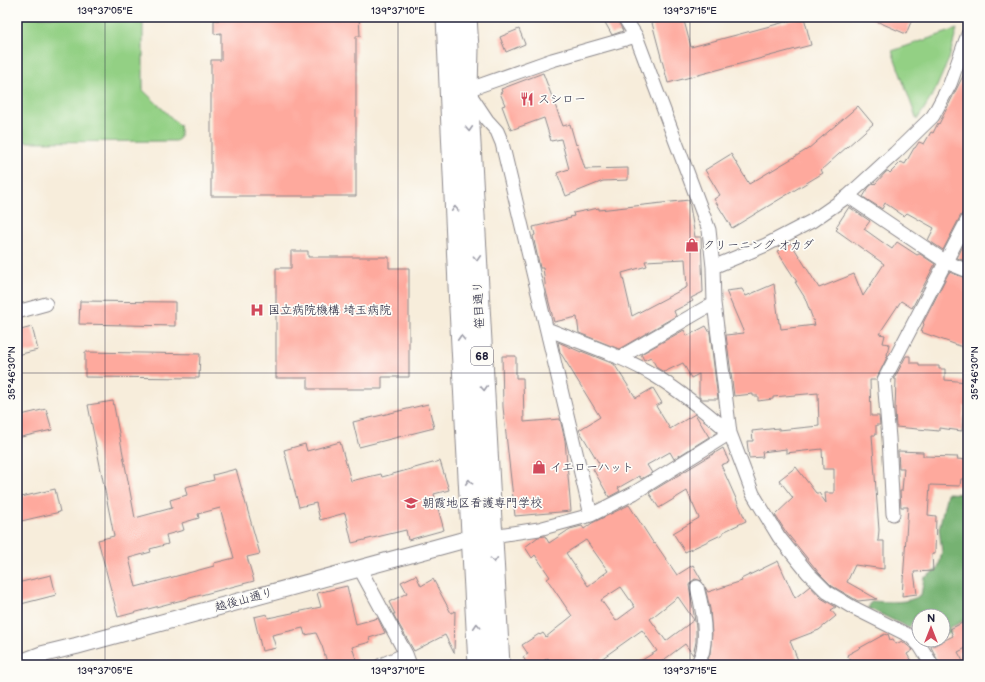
<svg xmlns="http://www.w3.org/2000/svg" width="985" height="682" font-family="'Balsamiq Sans','Klee One',sans-serif">
  <style>
    .green { fill: #93d084; stroke: #5a7960 }
    .forest { fill: #76b272; stroke: #4c6a56 }
    .building { fill: #fea99d; fill-rule: evenodd }
    .lines { fill: none; stroke-linecap: round; stroke-linejoin: round }
    .minor-casing { stroke: #8c888b; stroke-width: 15 }
    .tertiary-casing { stroke: #8c888b; stroke-width: 18 }
    .primary-casing { stroke: #8c888b; stroke-width: 23 }
    .minor { stroke: #fff; stroke-width: 13 }
    .tertiary { stroke: #fff; stroke-width: 16 }
    .primary { stroke: #fff; stroke-width: 21 }
    .oneway { stroke: #9c9ca7 }
    .ticks { fill: none; stroke: #22223b; stroke-width: 1; stroke-opacity: 0.45 }
    .labels { text-anchor: middle; dominant-baseline: central; stroke-width: 3.5; stroke-linejoin: round; paint-order: stroke }
    .shield { fill: #fdfcf7; stroke: #646373; stroke-width: 1 }
    .shield-label { font-size: 11px; font-weight: bold; fill: #22223b }
    .poi-label { font-size: 12px; fill: #22223b; stroke: #fdfcf7; text-anchor: start }
    .street-label { font-size: 12px; fill: #22223b; stroke: #fdfcf7 }
    .neatline { fill: none; stroke: #22223b; stroke-width: 1.5 }
    .ticks-label { font-size: 10px; text-anchor: middle; fill: #22223b }
  </style>
  <rect width="100%" height="100%" fill="#fdfcf7"/>
  <filter id="ink" filterUnits="userSpaceOnUse"><feTurbulence type="fractalNoise" baseFrequency=".025" numOctaves="2"/><feDisplacementMap in="SourceGraphic" scale="8" xChannelSelector="R" yChannelSelector="G"/><feConvolveMatrix kernelMatrix="1 2 1 2 8 2 1 2 1" color-interpolation-filters="sRGB"/></filter>
  <filter id="wash" filterUnits="userSpaceOnUse"><feTurbulence type="fractalNoise" baseFrequency=".012" numOctaves="4" result="noise"/><feDisplacementMap in="SourceGraphic" scale="16" xChannelSelector="R" yChannelSelector="G"/><feGaussianBlur stdDeviation="0.9" result="paint"/><feColorMatrix in="noise" values="0 0 0 0 0 0 0 0 0 0 0 0 0 0 0 0 0 1.4 0 .05"/><feComposite in="paint" operator="in"/></filter>
  <g filter="url(#wash)">
    <rect width="100%" height="100%" fill="#f7eddb"/>
    <path class="green" d="M17,17H143V90L180,126V138L176,141L25,142L17,112Z
      M957,29L949,59L934,93L917,120L892,51Z"/>
    <path class="forest" d="M947,493L968,494V619L949,628L951,633L943,635V616H920L916,615L909,628L868,608L872,601C888,602 907,604 921,595L924,578L938,569L942,552L939,529Z"/>
    <g id="blocks">
      <path class="building" d="M219,17H359L360,36H356V196H211V60H221V33L214,34V20H219Z
        M602,17H616L623,31L612,35Z
        M674,17H683L691,47L804,17L811,45L668,83L652,23Z
        M867,17H913L906,34Z
        M519,29L525,44L506,52L500,37Z
        M968,66V211L964,212L961,215L943,250L928,240L934,228L907,213L904,216L885,203L882,209L863,197L869,187L874,183L875,184L886,172L888,171L890,173L901,162L905,164L914,148H915L919,142L924,144L931,132L933,133L938,123L939,124Z
        M543,73L563,126L570,124L576,145L577,144L585,169L628,168V180L603,181L566,196L557,173L569,169L561,139L551,141L544,118L511,130L502,106L505,105L500,93L502,92L501,89Z
        M858,106L873,124L821,170L823,173L732,228L714,199L720,195L705,170L731,154L749,184L808,149Z
        M689,200L695,237H701L703,292L691,298L693,301L674,311L676,316L619,349L579,333L577,317L554,322L546,291L543,268H540L533,236L535,235L533,227L571,218L570,217L574,216L573,213L599,208V210ZM685,259L687,287L632,316L622,273L647,266L645,261Z
        M849,207L870,221L864,229L892,249L897,242L917,255L919,254H920L935,264L912,308L901,301L879,334L885,335L883,343L889,344L887,355H888L876,380H870L871,416H879L880,425H876V435H872L879,530L878,541H884V569L855,565L847,582L877,599L858,601L832,586L819,573L786,532L775,515L793,498L779,480L796,467L816,493H819L826,503L825,493H834V469H823L822,449L786,453V449L762,452L763,457L749,458L747,441H753L752,431L779,428V430L819,426L818,393L773,397V399L758,401V396H753V394L734,396L726,335L744,333L726,291L742,289L746,296L774,284L779,323H780L781,329L815,325L805,298L795,282H797L777,251L791,243L819,288L854,274L863,296L884,264L836,230L838,228L836,227Z
        M968,236V262L957,258Z
        M291,251H308V257H389V268H409V377H382V389H308V378H276V268H291Z
        M949,272L968,279V349L921,332L924,324L923,323Z
        M80,301L175,302V326L79,324Z
        M706,326L710,333L718,399H702L699,397V374L691,378L683,363L664,372L657,368L651,357L644,360L641,354L684,330L687,336Z
        M32,327L38,350L17,355V331Z
        M558,342L581,352V351L614,364L636,398L653,388L662,403L656,406L670,429L695,414L709,437L674,459L670,452L647,465L652,473L641,479L639,476L618,488L620,491L609,497L593,469L600,465L579,430L600,417L560,352Z
        M85,352L200,354L199,378L85,377Z
        M502,356H516V378H523L524,422L560,419L565,440L571,511L515,516L503,407Z
        M906,356H910V363H919V366H939V369H945V380L968,382V407L964,406L962,431L939,428V431L896,427L895,410L896,379H894Z
        M113,401L135,518L172,508L170,500L187,495L185,487L214,480L213,475L236,469L260,554L247,557L254,581L118,617L98,540L114,536L88,405ZM220,508L234,558L214,563V566L136,587L129,558L151,552L150,549L168,544L166,535L184,530L182,523L199,518L198,514Z
        M428,404L434,428L359,447L353,422Z
        M46,409L52,430L17,438V416Z
        M340,442L351,481L381,474L382,477L440,461L449,490L434,494L444,530L408,540L406,530L352,543L345,513L320,520L316,503L299,507L284,450L305,444L307,451Z
        M723,448L729,462L721,465L746,521L723,532V534L685,552L673,533L699,518L687,491L659,508L649,493Z
        M898,451L923,452V456L958,457L957,459L968,460V479H961L960,486L930,485L928,515L936,516L935,554H932L933,571L914,572L917,594L902,596L908,507H901L900,491H902L904,468H899Z
        M55,489L60,512L17,522V498Z
        M629,505L654,544L655,543L677,575L693,565L702,581L695,579L691,582L689,585L696,627V642L693,655L685,644L657,665H634L657,651L642,630L597,662L594,658L584,665H553L548,658L537,665H528L523,657L528,654L522,645L539,634L540,635L543,633L546,637L572,616L547,579L550,577L535,555L532,558L525,547L538,537L545,536L549,543L570,529L582,526L584,529L592,523ZM586,540L608,571L588,586L566,553ZM621,587L635,607L616,621L601,600ZM678,597L694,620L666,641L650,619Z
        M778,561L795,598L810,586L821,598L836,607L831,610L836,616L819,630L790,641L800,665H706L710,654L712,634L710,609L705,587L708,592L742,581L741,579Z
        M51,575L56,595L17,605V583Z
        M416,575L421,586L433,579L451,613L455,611L454,653L445,635L414,651L393,614H395L389,602L407,593L401,582Z
        M347,586L356,624L378,618L385,633L369,638L370,642L352,647L358,665H328L322,646L316,633L305,635L303,628L272,635L276,648L262,651L254,617L267,614L268,618L321,607L317,593Z
        M968,620V647L958,652L965,665H940L931,647L953,636L950,629Z
        M885,634L886,635L888,634L890,640L893,639L896,644L902,641L913,650L907,654L911,661L904,665H854L847,655Z"/>
    </g>
  </g>
  <g filter="url(#ink)">
    <use href="#blocks" fill-opacity="0" stroke="#8c888b" stroke-width="1"/>
    <g class="lines">
      <g class="minor-casing">
        <path id="minor" d="M624,17L636,36L709,230L713,267L714,303L730,433L753,494L779,537L808,573L827,592L852,607L910,636L920,646L932,665
          M848,196L946,262L968,271
          M713,267L766,245L812,221L848,196L895,153L933,116L950,84L968,34
          M17,312L46,304
          M547,329C584,344 623,356 657,377C683,393 707,413 730,433
          M619,358L714,303
          M893,514L889,438L884,380L968,219
          M591,515L634,493L730,433
          M485,537L539,529L591,515L502,143L497,131L487,120L467,90L552,60L636,36
          M360,569L406,654L410,665
          M697,587C702,606 707,630 703,650C702,656 699,660 697,665
          M381,665L406,654"/>
      </g>
      <g class="tertiary-casing">
        <path id="tertiary" d="M17,664L43,654L76,646L471,538"/>
      </g>
      <g class="primary-casing">
        <path id="primary" d="M447,17L460,308L479,665
          M466,17L468,48L467,90L499,665"/>
      </g>
      <use href="#minor" class="minor"/>
      <use href="#tertiary" class="tertiary"/>
      <use href="#primary" class="primary"/>
    </g>
    <defs><path id="oneway-chevron" d="M-2-3.5L2.5 0L-2 3.5" fill="none" stroke-width="1.6" stroke-linecap="round" stroke-linejoin="round"/></defs>
    <g class="oneway">
      <use href="#oneway-chevron" transform="translate(469 129) rotate(87)"/>
      <use href="#oneway-chevron" transform="translate(455 209) rotate(-93)"/>
      <use href="#oneway-chevron" transform="translate(477 258) rotate(87)"/>
      <use href="#oneway-chevron" transform="translate(461 338) rotate(-93)"/>
      <use href="#oneway-chevron" transform="translate(484 388) rotate(87)"/>
      <use href="#oneway-chevron" transform="translate(469 482) rotate(-93)"/>
      <use href="#oneway-chevron" transform="translate(494 560) rotate(87)"/>
      <use href="#oneway-chevron" transform="translate(477 626) rotate(-93)"/>
    </g>
  </g>
  <path class="ticks" d="M105,17V665M398,17V665M690,17V665M17,373H968"/>
  <defs>
    <g id="restaurant-bare" transform="scale(1.08)"><path d="M-5-6h1v4h1v-4h1v4h1v-4h1v5L-1.5 .5V6h-2V.5L-5-1ZM5-6V6H3V1.5H1.5Q1.5-4 5-6Z" fill="#d1495b" stroke="#fdfcf7" stroke-width="2.5" paint-order="stroke"/></g>
    <g id="shop-bare" transform="scale(1.08)"><path d="M-5-2.5h2.3a2.7 3.5 0 0 1 5.4 0H5L5.5 6h-11ZM-1.5-2.5h3a1.5 2.3 0 0 0-3 0Z" fill="#d1495b" stroke="#fdfcf7" stroke-width="2.5" paint-order="stroke"/></g>
    <g id="hospital-bare" transform="scale(1.08)"><path d="M-5-5h3v3.5h4V-5h3V5h-3V1.5h-4V5h-3Z" fill="#d1495b" stroke="#fdfcf7" stroke-width="2.5" paint-order="stroke"/></g>
    <g id="university-bare" transform="scale(1.08)"><path d="M0-5L7-2L0 1L-7-2ZM-4 1L0 2.5L4 1V4Q0 6-4 4Z" fill="#d1495b" stroke="#fdfcf7" stroke-width="2.5" paint-order="stroke"/></g>
  </defs>
  <g fill-rule="evenodd">
    <use href="#restaurant-bare" x="527" y="99"/>
    <use href="#shop-bare" x="692" y="245"/>
    <use href="#hospital-bare" x="257" y="310"/>
    <use href="#shop-bare" x="539" y="467"/>
    <use href="#university-bare" x="411" y="503"/>
  </g>
  <g class="labels">
    <rect class="shield" x="471" y="347" width="22" height="18" rx="3"/>
    <g class="shield-label">
      <text x="482" y="356">68</text>
    </g>
    <g class="poi-label">
      <text x="538" y="99">スシロー</text>
      <text x="703" y="245">クリーニング オカダ</text>
      <text x="268" y="310">国立病院機構 埼玉病院</text>
      <text x="550" y="467">イエローハット</text>
      <text x="422" y="503">朝霞地区看護専門学校</text>
    </g>
    <g class="street-label">
      <text transform="translate(479 305) rotate(-93)">笹目通り</text>
      <text transform="translate(244 600) rotate(-15)">越後山通り</text>
    </g>
  </g>
  <rect width="985" height="682" fill="none" stroke="#fdfcf7" stroke-width="44"/>
  <g transform="translate(931 628)"><circle r="19" fill="#fdfcf7" stroke="#a5a5ac"/>
  <path d="M0-3L7 15L0 10L-7 15Z" fill="#d1495b"/>
  <text y="-6" font-size="11" font-weight="bold" text-anchor="middle" fill="#22223b">N</text>
  </g>
  <rect x="22" y="22" width="941" height="638" class="neatline"/>
  <g class="ticks-label">
    <text x="105" y="14">139°37'05"E</text>
    <text x="398" y="14">139°37'10"E</text>
    <text x="690" y="14">139°37'15"E</text>
    <text transform="translate(11 373) rotate(-90)" y="4">35°46'30"N</text>
    <text transform="translate(974 373) rotate(-90)" y="4">35°46'30"N</text>
    <text x="105" y="674">139°37'05"E</text>
    <text x="398" y="674">139°37'10"E</text>
    <text x="690" y="674">139°37'15"E</text>
  </g>
</svg>
